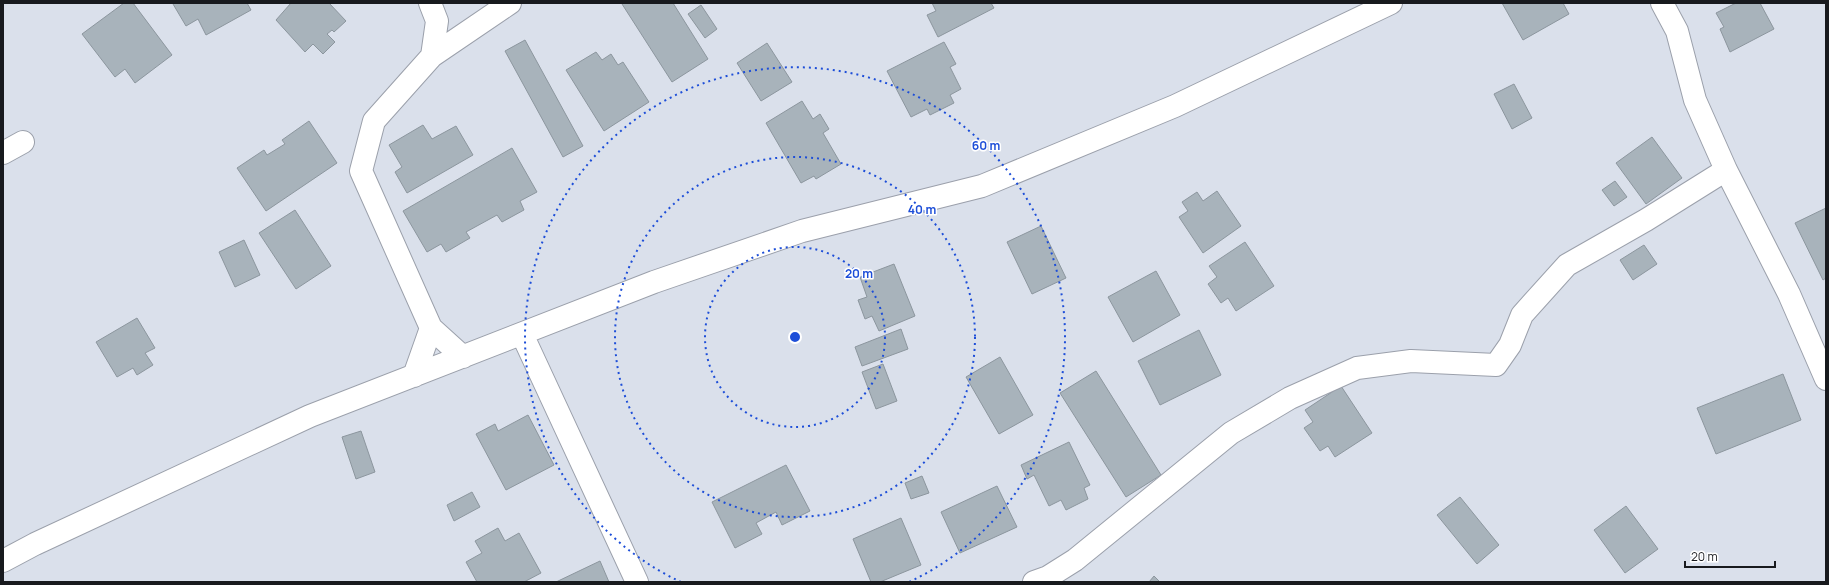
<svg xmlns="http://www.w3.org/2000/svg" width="1829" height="585" font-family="Manrope,sans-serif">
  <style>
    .building { fill: #a8b3bb; stroke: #8c969e }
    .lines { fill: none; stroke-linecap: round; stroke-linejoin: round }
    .minor-casing { stroke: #9ba0ab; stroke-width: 24 }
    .minor { stroke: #fff; stroke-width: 22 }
    .ring { fill: none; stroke: #1d4ed8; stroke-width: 2; stroke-dasharray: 2 4 }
    .centre { fill: #1d4ed8; stroke: #fff; stroke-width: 2 }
    .ring-label { font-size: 12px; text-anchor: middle; font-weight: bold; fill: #1d4ed8; stroke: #fff; stroke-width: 3; stroke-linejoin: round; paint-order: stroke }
  </style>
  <rect width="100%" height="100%" fill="#dae0eb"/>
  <path class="building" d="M124,3H133L172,55L135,83L125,69L115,77L82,34Z
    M174,3H247L251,10L206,35L198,19L186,26L173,4Z
    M291,3H329L346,21L334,32L332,30L327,34L335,42L323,54L313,44L305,52L276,20Z
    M624,3H673L708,59L672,82L622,4Z
    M932,3H991L994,8L938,37L927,15L936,11Z
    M1502,3H1563L1569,14L1523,40Z
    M1736,3H1760L1774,29L1730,52L1720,29L1724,27L1716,13Z
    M701,5L717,29L705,38L688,14Z
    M525,40L583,146L563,157L505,51Z
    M944,42L956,64L950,67L961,89L950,95L954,103L930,115L927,109L911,117L887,71Z
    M767,43L792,82L761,101L737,63Z
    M596,52L602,60L611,54L618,65L623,62L649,102L604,131L566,70Z
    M1514,84L1532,118L1512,129L1494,94Z
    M802,101L813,119L820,114L829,129L823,133L841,164L816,179L814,176L801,183L766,123Z
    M309,121L337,163L266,211L237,168L264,150L267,155L285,144L282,140Z
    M423,125L432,139L456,126L473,155L407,193L395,172L402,167L389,145Z
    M1652,137L1682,178L1646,204L1616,163Z
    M512,148L537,192L520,201L524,210L502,222L497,215L466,232L470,238L446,252L441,244L427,252L403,211Z
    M1615,181L1627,197L1614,206L1602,190Z
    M1217,191L1241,226L1203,253L1179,217L1188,211L1182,202L1197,192L1203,201Z
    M1826,208V278L1823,280L1795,223Z
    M295,210L331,266L296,289L259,233Z
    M1041,226L1066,278L1032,294L1007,242Z
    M244,240L260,275L235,287L219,252Z
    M1245,242L1274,286L1236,311L1228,298L1221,303L1208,284L1217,277L1209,266Z
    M1644,245L1657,264L1633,280L1620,260Z
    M894,264L915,316L879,331L872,316L865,319L858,300L867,297L860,277Z
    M1156,271L1180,315L1133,342L1108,297Z
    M137,318L155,348L145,353L153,365L137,375L133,368L117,377L96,342Z
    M901,329L908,349L862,366L855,347Z
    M1199,330L1221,375L1160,405L1138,361Z
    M1000,357L1033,415L999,434L966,377Z
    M883,364L897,401L876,409L862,372Z
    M1096,371L1161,475L1126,497L1060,393Z
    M1783,374L1801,420L1716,454L1697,408Z
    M1341,386L1372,433L1335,457L1328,446L1320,451L1304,428L1313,422L1305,410Z
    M528,415L554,465L506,490L476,434L495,424L498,431Z
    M361,431L375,472L356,479L342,437Z
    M1069,442L1090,485L1084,488L1088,499L1066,510L1061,500L1049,506L1034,475L1027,479L1021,465Z
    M786,465L810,511L782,525L776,512L756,523L762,534L735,548L712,502Z
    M922,476L929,493L911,499L905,483Z
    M997,486L1017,527L960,553L941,512Z
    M472,492L480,507L454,521L447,505Z
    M1460,497L1499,545L1477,564L1437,515Z
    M1626,506L1658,549L1625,573L1594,530Z
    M901,518L921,565L880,582H871L853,539Z
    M498,528L505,541L519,533L541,573L524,582H477L466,562L482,553L475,541Z
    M600,561L609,582H556Z
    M1154,576L1160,582H1149Z"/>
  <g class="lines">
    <g class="minor-casing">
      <path id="minor" d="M430,3L437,21L432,56
        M1662,3L1677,31L1695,100L1726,170L1789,294L1826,379
        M3,153L23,142
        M522,334L637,582
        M463,357L431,328L361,171L374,121L432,56L510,3
        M414,376L431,328
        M3,561L35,544L310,416L654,282L802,231L982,186L1175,106L1391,3
        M1034,582L1048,577L1075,560L1231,433L1290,398L1357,368L1411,361L1496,365L1510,345L1522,315L1567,265L1646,220L1726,170"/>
    </g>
    <use href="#minor" class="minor"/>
  </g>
  <g class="ring">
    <circle cx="795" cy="337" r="90"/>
    <circle cx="795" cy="337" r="180"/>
    <path d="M681 582A270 270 0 1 1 909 582"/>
  </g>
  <circle cx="795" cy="337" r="6" class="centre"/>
  <g class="ring-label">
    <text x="986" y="150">60 m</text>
    <text x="922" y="214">40 m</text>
    <text x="859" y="278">20 m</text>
  </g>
  <rect width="1829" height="585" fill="none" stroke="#181a1e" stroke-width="8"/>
  <path d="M1685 561v6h90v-6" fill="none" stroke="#181a1e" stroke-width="2"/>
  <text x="1691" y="561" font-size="12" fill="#181a1e" stroke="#ffffff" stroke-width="3" paint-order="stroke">20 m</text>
</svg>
